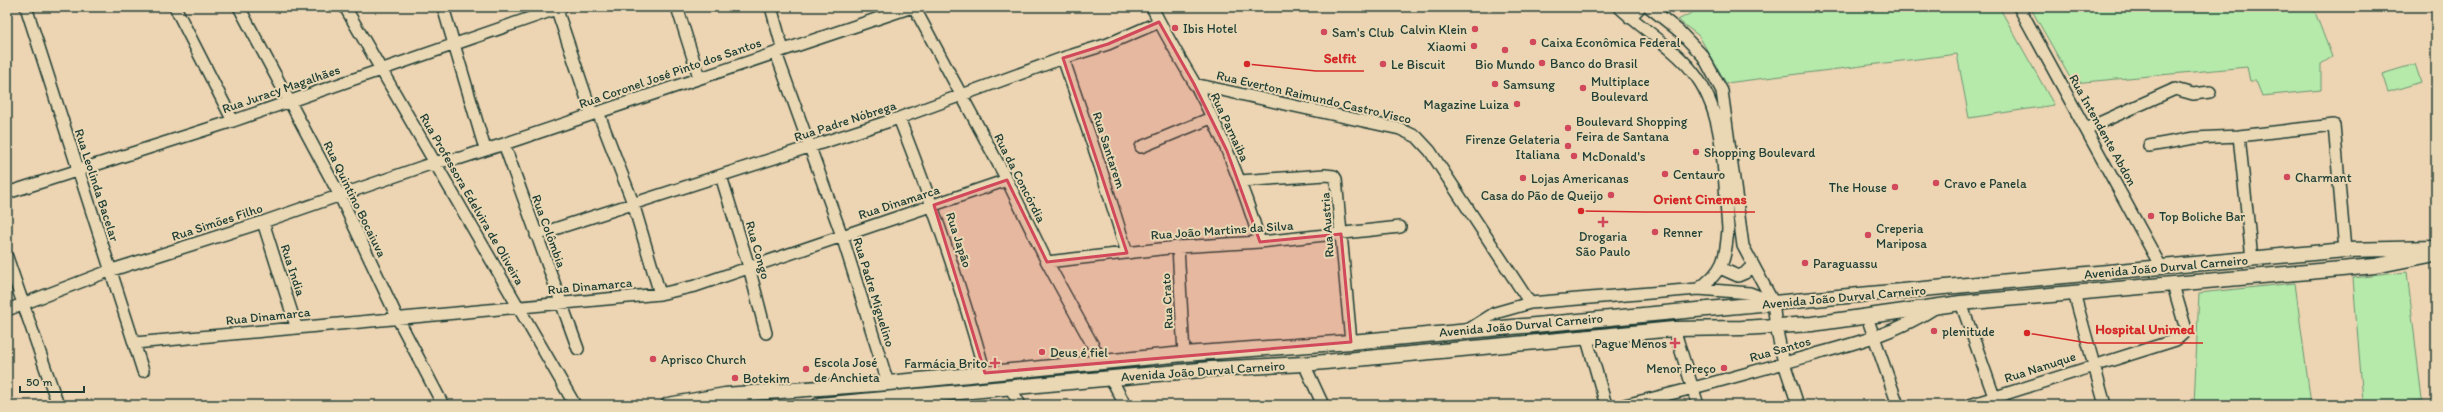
<svg xmlns="http://www.w3.org/2000/svg" width="2443" height="412" font-family="Itim,sans-serif">
  <style>
    .green { fill: #b6eaab; stroke: #6a9470 }
    .lines { fill: none; stroke-linecap: round; stroke-linejoin: round }
    .minor-casing { stroke: #1f3d34; stroke-width: 14 }
    .major-casing { stroke: #1f3d34; stroke-width: 17 }
    .minor { stroke: #ead8b5; stroke-width: 11 }
    .major { stroke: #ead8b5; stroke-width: 14 }
    .marked { fill: #d1495b; fill-opacity: 0.2; stroke: #d1495b; stroke-width: 3; stroke-linejoin: round }
    .poi-dot { fill: #d1495b; stroke: #ead8b5; stroke-width: 1.5 }
    .labels { text-anchor: middle; dominant-baseline: central; stroke-width: 4; stroke-linejoin: round; paint-order: stroke }
    .poi-label { font-size: 13px; fill: #1f3d34; stroke: #ead8b5; text-anchor: start }
    .street-label { font-size: 13px; fill: #1f3d34; stroke: #ead8b5 }
    .leader { fill: none; stroke: #d62828; stroke-width: 1.5 }
    .callout-dot { fill: #d62828; stroke: #ead8b5; stroke-width: 1.5 }
    .callout-label { font-size: 14px; text-anchor: middle; font-weight: bold; fill: #d62828; stroke: #ead8b5; stroke-width: 4; stroke-linejoin: round; paint-order: stroke }
  </style>
  <rect width="100%" height="100%" fill="#edd4b2"/>
  <filter id="ink" filterUnits="userSpaceOnUse"><feTurbulence type="fractalNoise" baseFrequency=".025" numOctaves="2"/><feDisplacementMap in="SourceGraphic" scale="8" xChannelSelector="R" yChannelSelector="G"/><feConvolveMatrix kernelMatrix="1 2 1 2 8 2 1 2 1" color-interpolation-filters="sRGB"/></filter>
  <g filter="url(#ink)">
    <path class="green" d="M1703,7H1999L2054,105L1969,118L1957,54L1726,83L1699,36L1678,20Z
      M2030,7H2313L2332,57L2321,64V90L2262,96L2256,81H2250L2247,67L2073,83Z
      M2415,64L2421,82L2388,92L2382,74Z
      M2407,272L2422,400L2377,405H2345L2363,401L2353,278Z
      M2295,283L2311,405H2194L2199,293Z"/>
    <g class="lines">
      <g class="minor-casing">
        <path id="minor" d="M26,7L143,371
          M175,7L233,121
          M239,7L339,194L397,317L443,405
          M345,7L575,405
          M443,7L485,149
          M556,7L592,114
          M677,7L699,77
          M771,7L783,50
          M914,7L1007,180L1047,262L1102,362
          M1152,7C1165,34 1180,59 1195,84C1222,134 1244,188 1260,242
          M1619,7C1641,28 1674,48 1692,71C1727,113 1723,177 1728,228C1726,258 1724,271 1698,289
          M1649,7L1679,31L1703,56L1722,91L1743,246L1773,302L1776,327L1784,363L1798,405
          M2019,7L2161,267
          M1630,18L1640,7
          M776,53L842,236L888,383
          M1063,58L1100,166L1127,253
          M1194,84L1400,129L1417,137L1430,151L1530,303
          M598,112L633,203L660,294
          M899,118C932,202 961,286 985,373
          M2086,129L2175,89L2193,94L2210,92
          M2239,136L2252,259
          M504,144L578,349
          M2149,146L2194,138L2239,136L2334,125L2345,250
          M1141,147L1211,118
          M721,176L749,267L766,333
          M1240,181L1325,175L1334,176L1336,179L1351,342
          M7,193L233,121L562,7
          M263,222L296,326
          M536,235L899,118L1063,58L1108,44L1159,22
          M1178,247L1184,354
          M7,257L58,405
          M1047,262L1178,247L1260,242L1400,227
          M1720,268L1738,276L1745,273L1753,265
          M2074,293L2105,405
          M1961,303L1997,405
          M7,310L109,271L263,222L436,162L461,158L504,144L912,7
          M1867,317L1898,405
          M1674,329L1698,405
          M1468,330L1495,313L1530,303L1698,289L1750,293L1773,302
          M1586,336L1606,405
          M135,343L660,294L695,286L1007,180
          M1304,364L1323,405
          M1111,378L1125,405
          M1010,387L1020,405
          M1624,405C1680,393 1733,377 1788,362C1838,347 1891,337 1935,308
          M1970,405L2176,340L2185,332V326L2173,285"/>
      </g>
      <g class="major-casing">
        <path id="major" d="M668,405L725,395L888,383L1184,354L1351,342L2345,250L2436,248
          M819,405L1211,369L1304,364L1674,329L1742,328L1812,324L1961,303L2375,266L2430,255"/>
      </g>
      <use href="#minor" class="minor"/>
      <use href="#major" class="major"/>
    </g>
  </g>
  <path class="marked" d="M1159,22L1194,84L1227,151L1260,242L1341,234L1351,342L985,373L934,205L1007,180L1047,262L1127,253L1063,58L1108,44Z"/>
  <g class="poi-dot">
    <circle cx="1175" cy="28" r="4"/>
    <circle cx="1475" cy="29" r="4"/>
    <circle cx="1324" cy="32" r="4"/>
    <circle cx="1533" cy="42" r="4"/>
    <circle cx="1474" cy="46" r="4"/>
    <circle cx="1505" cy="50" r="4"/>
    <circle cx="1542" cy="63" r="4"/>
    <circle cx="1383" cy="64" r="4"/>
    <circle cx="1495" cy="84" r="4"/>
    <circle cx="1583" cy="88" r="4"/>
    <circle cx="1517" cy="104" r="4"/>
    <circle cx="1568" cy="128" r="4"/>
    <circle cx="1568" cy="146" r="4"/>
    <circle cx="1696" cy="152" r="4"/>
    <circle cx="1574" cy="156" r="4"/>
    <circle cx="1665" cy="174" r="4"/>
    <circle cx="2287" cy="177" r="4"/>
    <circle cx="1523" cy="178" r="4"/>
    <circle cx="1936" cy="183" r="4"/>
    <circle cx="1895" cy="187" r="4"/>
    <circle cx="1611" cy="195" r="4"/>
    <circle cx="2151" cy="216" r="4"/>
    <path d="M1601 216h4v4h4v4h-4v4h-4v-4h-4v-4h4z"/>
    <circle cx="1655" cy="232" r="4"/>
    <circle cx="1868" cy="235" r="4"/>
    <circle cx="1805" cy="263" r="4"/>
    <circle cx="1934" cy="331" r="4"/>
    <path d="M1673 337h4v4h4v4h-4v4h-4v-4h-4v-4h4z"/>
    <circle cx="1042" cy="352" r="4"/>
    <circle cx="653" cy="359" r="4"/>
    <path d="M993 357h4v4h4v4h-4v4h-4v-4h-4v-4h4z"/>
    <circle cx="1724" cy="368" r="4"/>
    <circle cx="806" cy="369" r="4"/>
    <circle cx="735" cy="378" r="4"/>
  </g>
  <g class="labels">
    <g class="poi-label">
      <text x="1183" y="28">Ibis Hotel</text>
      <text x="1467" y="29" text-anchor="end">Calvin Klein</text>
      <text x="1332" y="32">Sam's Club</text>
      <text x="1541" y="42">Caixa Econômica Federal</text>
      <text x="1466" y="46" text-anchor="end">Xiaomi</text>
      <text x="1550" y="63">Banco do Brasil</text>
      <text x="1391" y="64">Le Biscuit</text>
      <text x="1505" y="64" text-anchor="middle">Bio Mundo</text>
      <text x="1591" y="81">Multiplace<tspan x="1591" dy="15">Boulevard</tspan></text>
      <text x="1503" y="84">Samsung</text>
      <text x="1509" y="104" text-anchor="end">Magazine Luiza</text>
      <text x="1576" y="121">Boulevard Shopping<tspan x="1576" dy="15">Feira de Santana</tspan></text>
      <text x="1560" y="139" text-anchor="end">Firenze Gelateria<tspan x="1560" dy="15">Italiana</tspan></text>
      <text x="1704" y="152">Shopping Boulevard</text>
      <text x="1582" y="156">McDonald's</text>
      <text x="1673" y="174">Centauro</text>
      <text x="2295" y="177">Charmant</text>
      <text x="1531" y="178">Lojas Americanas</text>
      <text x="1944" y="183">Cravo e Panela</text>
      <text x="1887" y="187" text-anchor="end">The House</text>
      <text x="1603" y="195" text-anchor="end">Casa do Pão de Queijo</text>
      <text x="2159" y="216">Top Boliche Bar</text>
      <text x="1876" y="228">Creperia<tspan x="1876" dy="15">Mariposa</tspan></text>
      <text x="1663" y="232">Renner</text>
      <text x="1603" y="236" text-anchor="middle">Drogaria<tspan x="1603" dy="15">São Paulo</tspan></text>
      <text x="1813" y="263">Paraguassu</text>
      <text x="1942" y="331">plenitude</text>
      <text x="1667" y="343" text-anchor="end">Pague Menos</text>
      <text x="1050" y="352">Deus é fiel</text>
      <text x="661" y="359">Aprisco Church</text>
      <text x="814" y="362">Escola José<tspan x="814" dy="15">de Anchieta</tspan></text>
      <text x="987" y="363" text-anchor="end">Farmácia Brito</text>
      <text x="1716" y="368" text-anchor="end">Menor Preço</text>
      <text x="743" y="378">Botekim</text>
    </g>
    <g class="street-label">
      <text transform="translate(670 73) rotate(-19)">Rua Coronel José Pinto dos Santos</text>
      <text transform="translate(281 89) rotate(-19)">Rua Juracy Magalhães</text>
      <text transform="translate(1314 97) rotate(13)">Rua Everton Raimundo Castro Visco</text>
      <text transform="translate(845 121) rotate(-18)">Rua Padre Nóbrega</text>
      <text transform="translate(1230 127) rotate(65)">Rua Parnaiba</text>
      <text transform="translate(2103 130) rotate(61)">Rua Intendente Abdon</text>
      <text transform="translate(1109 150) rotate(72)">Rua Santarem</text>
      <text transform="translate(1020 178) rotate(63)">Rua da Concórdia</text>
      <text transform="translate(97 185) rotate(72)">Rua Leolinda Bacelar</text>
      <text transform="translate(355 199) rotate(64)">Rua Quintino Bocaiuva</text>
      <text transform="translate(472 199) rotate(60)">Rua Professora Edelvira de Oliveira</text>
      <text transform="translate(899 202) rotate(-18)">Rua Dinamarca</text>
      <text transform="translate(217 222) rotate(-18)">Rua Simões Filho</text>
      <text transform="translate(1327 225) rotate(-94)">Rua Austria</text>
      <text transform="translate(1222 230) rotate(-4)">Rua João Martins da Silva</text>
      <text transform="translate(549 231) rotate(70)">Rua Colômbia</text>
      <text transform="translate(959 240) rotate(72)">Rua Japão</text>
      <text transform="translate(758 250) rotate(74)">Rua Congo</text>
      <text transform="translate(2166 267) rotate(-5)">Avenida João Durval Carneiro</text>
      <text transform="translate(293 270) rotate(72)">Rua India</text>
      <text transform="translate(590 286) rotate(-5)">Rua Dinamarca</text>
      <text transform="translate(874 292) rotate(73)">Rua Padre Miguelino</text>
      <text transform="translate(1844 297) rotate(-5)">Avenida João Durval Carneiro</text>
      <text transform="translate(1167 301) rotate(-93)">Rua Crato</text>
      <text transform="translate(268 316) rotate(-6)">Rua Dinamarca</text>
      <text transform="translate(1521 325) rotate(-5)">Avenida João Durval Carneiro</text>
      <text transform="translate(1780 349) rotate(-16)">Rua Santos</text>
      <text transform="translate(2040 367) rotate(-18)">Rua Nanuque</text>
      <text transform="translate(1203 371) rotate(-4)">Avenida João Durval Carneiro</text>
    </g>
  </g>
  <path class="leader" d="M1247 64L1316 71H1364M1581 211L1645 212H1755M2027 333L2088 343H2203"/>
  <g class="callout-dot">
    <circle cx="1247" cy="64" r="4"/>
    <circle cx="1581" cy="211" r="4"/>
    <circle cx="2027" cy="333" r="4"/>
  </g>
  <g class="callout-label">
    <text x="1340" y="63">Selfit</text>
    <text x="1700" y="204">Orient Cinemas</text>
    <text x="2145" y="334">Hospital Unimed</text>
  </g>
  <rect width="2443" height="412" fill="none" stroke="#ead8b5" stroke-width="24"/>
  <rect x="12" y="12" width="2419" height="388" fill="none" stroke="#1f3d34" stroke-width="1.5" filter="url(#ink)"/>
  <path d="M20 386v6h64v-6" fill="none" stroke="#1f3d34" stroke-width="2"/>
  <text x="26" y="386" font-size="12" fill="#1f3d34" stroke="#ead8b5" stroke-width="3" paint-order="stroke">50 m</text>
</svg>
